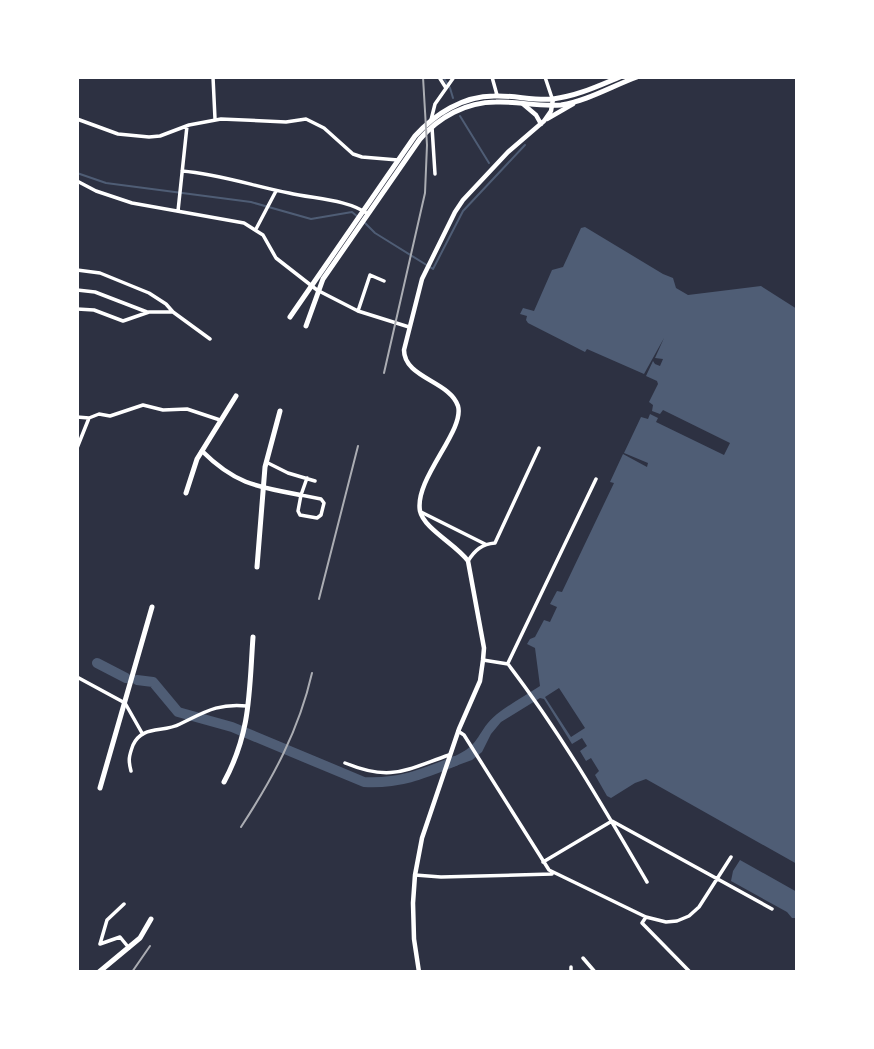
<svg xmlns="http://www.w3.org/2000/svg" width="874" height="1049" font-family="Signika,sans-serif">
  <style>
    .water { fill: #4f5d75; fill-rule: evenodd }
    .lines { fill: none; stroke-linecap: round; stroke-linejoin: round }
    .stream { stroke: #4f5d75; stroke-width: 2 }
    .river { stroke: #4f5d75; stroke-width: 10 }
    .minor { stroke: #fff; stroke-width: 3.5 }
    .tertiary { stroke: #fff; stroke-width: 4.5 }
    .secondary { stroke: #fff; stroke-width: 4.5 }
    .trunk { stroke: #fff; stroke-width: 5 }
    .rail { stroke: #abadb3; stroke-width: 2 }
  </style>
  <rect width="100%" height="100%" fill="#2d3142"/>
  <path class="water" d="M585,227L663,274L673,278L676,288L688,295L761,286L797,309V864L646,779L635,783L611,798L607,796L595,775L599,771L591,758L586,761L580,751L587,746L582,738L572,744L544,699L540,698L501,722L491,734L482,752L472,760L450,768L453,757C483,744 476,731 497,714C510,704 526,695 540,686L535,648L527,644L530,639L535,637L544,620L550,622L557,607L550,604L557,591L562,592L614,483L610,482L623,454L647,467L648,463L624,453L641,417L648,419L650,414L658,418L656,422L724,455L730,443L663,410L660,414L652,411L653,405L649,402L658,384L657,381L646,376L653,361L655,364L660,366L663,359L655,358L664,338L644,374L587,349L585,352L528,323L526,320L527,316L520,314L523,308L534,311L552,270L563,267L581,228ZM559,688L585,728L571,737L545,697Z
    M740,860L797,892V918H792L787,912L731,881L733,871Z"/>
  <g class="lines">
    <path class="stream" d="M443,77L450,88L453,98
      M460,116L489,163
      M77,173L106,183L251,202L311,219L352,212L358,217
      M365,223L375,233L433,269L463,211L525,145"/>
    <path class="river" d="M97,663L126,678
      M137,680L153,682L178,712L232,727L364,782C399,784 423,774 455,761"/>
    <path class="minor" d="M213,77L215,119
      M439,77L446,88
      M492,77L497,95
      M545,77L552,98
      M77,119L118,134L149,137L160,136L189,125L221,119L286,122L306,119L324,128L353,154L362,157L398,160
      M431,120L435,104L454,77
      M432,127L435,174
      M182,171C219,174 253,186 289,193C314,199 347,199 368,214
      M77,181L96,191L132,203L244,223L263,235L276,258L317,290L358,311L409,327
      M178,211L187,126
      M256,229L276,191
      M77,270L100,273L149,293L166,304L173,312L210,339
      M77,290L95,292L147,312
      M77,309L94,310L123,321L149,312H173
      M358,311L370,275L384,281
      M77,417L89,418L99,414L110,416L143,405L163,410L187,409L220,420
      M77,448L89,418
      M266,462L288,473L315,481
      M301,495L321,499L324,503L321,515L317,518L300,515L298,511Z
      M301,495L307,478
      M421,512L485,544
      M468,561C475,550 482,544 495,543L539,448
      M483,660L508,664C560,732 604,808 647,882
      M508,663L596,479
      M77,677L125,703L142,733
      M458,731L464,735L549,870L646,917L666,922L677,921L689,916L699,907L731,857
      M345,763C391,782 405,770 449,755
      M131,771C128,760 129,756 133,745C142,725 163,733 180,724C205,712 218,703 247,706
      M543,862L612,821L772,909
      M415,875L441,877L552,874
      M646,917L642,923L690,972
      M100,944L107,920L124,904
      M100,944L120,937L129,948
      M583,958L595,972
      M571,967V972"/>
    <path class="tertiary" d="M523,104L536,115L541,124
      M547,119L573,104
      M419,972L414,939L413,903L415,875L422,838L459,729L480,681L483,660L484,648L468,561C457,545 424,529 420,511C414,479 465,431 458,406C450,381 404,378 404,350L422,279L455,212L463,200L508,152L544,121L551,111L553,99"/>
    <path class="secondary" d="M202,451C235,484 257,487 301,495"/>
    <path class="trunk" d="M290,317L415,136C435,114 463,96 494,96C514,95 534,101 553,99C577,96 598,86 620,77
      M306,326L323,279L420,139C439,117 466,102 496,102C518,101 538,107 561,105C587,101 612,86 637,77
      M186,493L197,459L236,396
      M257,567L265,467L280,411
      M224,782C251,732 249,693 253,637
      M100,788L152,607
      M99,972L140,938L151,919"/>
    <path class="rail" d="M384,373L425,193L427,145L423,77
      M319,599L358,446
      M241,827C273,778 299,730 312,673
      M132,972L150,946"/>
  </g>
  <rect width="874" height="1049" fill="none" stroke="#ffffff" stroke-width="158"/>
</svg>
